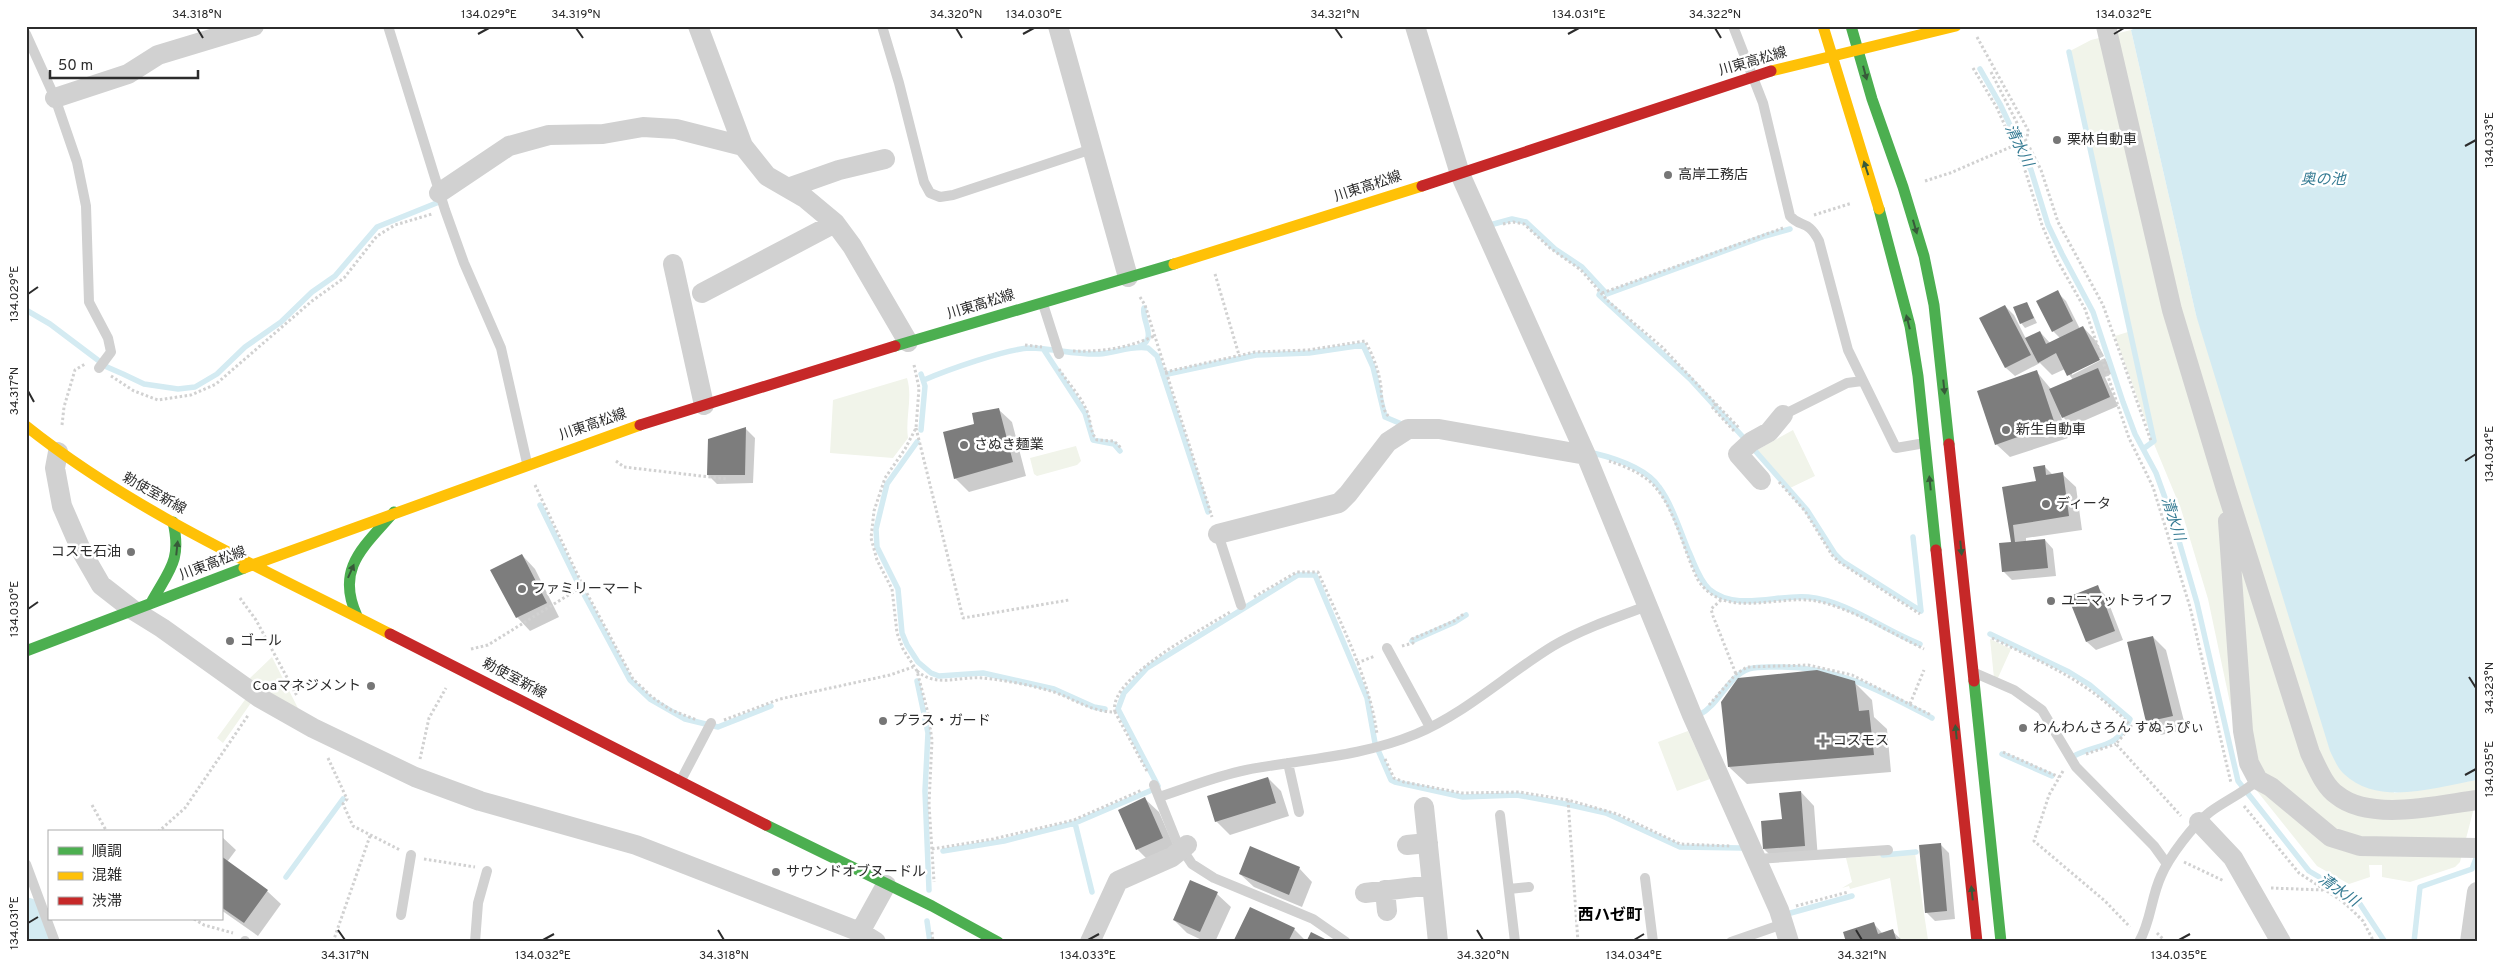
<svg xmlns="http://www.w3.org/2000/svg" width="2503" height="968" font-family="Overpass,'Noto Sans JP',sans-serif">
  <style>
    .green { fill: #f1f4ea }
    .water { fill: #d4ebf2 }
    .shadow { fill: #0003 }
    .lines { fill: none; stroke-linecap: round; stroke-linejoin: round }
    .stream { stroke: #d4ebf2; stroke-width: 5.5 }
    .river { stroke: #d4ebf2; stroke-width: 35 }
    .building { fill: #7d7d7d }
    .path { stroke: #d1d1d1; stroke-width: 3; stroke-dasharray: 2.5 2.5; stroke-linecap: butt }
    .lane { stroke: #d1d1d1; stroke-width: 10 }
    .street { stroke: #d1d1d1; stroke-width: 20 }
    .fast { stroke: #4caf50; stroke-width: 11 }
    .slow { stroke: #ffc107; stroke-width: 11 }
    .jam { stroke: #c62828; stroke-width: 11 }
    .oneway { fill: #375a39 }
    .ticks { fill: none; stroke: #2c2c2c; stroke-width: 2 }
    .poi-dot { fill: #767676; stroke: #fff; stroke-width: 2 }
    .labels { text-anchor: middle; dominant-baseline: central; stroke-width: 5; stroke-linejoin: round; paint-order: stroke }
    .street-label { font-size: 14px; fill: #2c2c2c; stroke: #fff }
    .poi-label { font-size: 14px; fill: #2c2c2c; stroke: #fff; text-anchor: start }
    .water-label { font-size: 15px; font-style: italic; fill: #357b93; stroke: #fff }
    .quarter-label { font-size: 16px; font-weight: bold; fill: #000; stroke: #fff }
    .neatline { fill: none; stroke: #2c2c2c; stroke-width: 2 }
    .ticks-label { font-size: 12px; text-anchor: middle; fill: #2c2c2c }
  </style>
  <rect width="100%" height="100%" fill="#fff"/>
  <path class="green" d="M2131,30L2196,315L2394,793L2477,780V796L2460,862L2455,867L2410,882L2382,877V865H2369L2370,877L2349,884L2317,866L2257,791L2241,755L2208,599L2181,509L2154,444L2156,441L2080,106L2070,51L2091,40Z
    M2128,332L2153,441L2115,336Z
    M907,378C913,398 905,417 908,438L893,458L830,453L833,400Z
    M1793,430L1815,476L1790,488L1757,450Z
    M1076,446L1081,461L1077,465L1037,476L1034,474L1030,458Z
    M1990,639L2011,649L1997,680L1994,678Z
    M272,657L303,718L249,679Z
    M247,697L253,700L223,743L217,738Z
    M1688,731L1710,779L1677,791L1658,742Z
    M1915,853L1928,940L1900,942L1890,878L1850,889L1849,886L1842,888L1852,882L1846,858Z"/>
  <path class="water" d="M2140,26H2477V780C2435,787 2379,807 2344,774C2338,769 2334,759 2330,751L2196,315L2131,30Z"/>
  <path class="shadow" d="M2057,292L2066,301L2080,329L2083,327L2096,341L2104,356L2072,372V375L2105,358L2113,373L2105,377L2118,406L2072,426L2060,414L2068,438L2010,457L1996,444L2036,371L2051,389L2073,380L2065,369L2052,375L2040,363L2015,376L2006,368L1981,319L2005,306L2014,315L2026,339L2040,332L2050,343L2060,338L2053,331Z
    M2027,303L2037,323L2025,328L2021,323Z
    M998,409L1012,422L1026,476L969,492L955,478L975,425Z
    M746,429L755,438L753,483L717,484L708,475Z
    M2044,466L2053,475L2062,474L2076,487L2082,530L2026,538V542L2045,540L2053,549L2056,576L2012,580L2003,571L2014,543L2004,488L2037,482Z
    M522,555L535,569L559,617L530,631L517,617Z
    M2097,587L2106,596L2123,640L2096,650L2087,642Z
    M2153,637L2166,650L2186,729L2161,735L2147,722Z
    M1854,682L1872,700L1874,717L1887,729L1891,772L1747,784L1729,767Z
    M1268,778L1281,791L1289,816L1230,835L1216,821Z
    M1801,792L1814,806L1818,859L1777,862L1764,849Z
    M1145,799L1159,812L1176,851L1150,862L1137,849Z
    M221,836L236,850L227,862L267,891L281,904L258,936L221,910Z
    M1940,844L1949,853L1955,919L1935,921L1926,912Z
    M1299,868L1312,882L1302,907L1254,887L1240,874Z
    M1217,894L1231,907L1215,942H1206L1187,933L1174,920Z
    M1874,924L1883,934L1892,931L1904,942H1848Z
    M1294,929L1307,942H1235Z"/>
  <g class="lines">
    <path class="stream" d="M2069,52L2154,441L2143,449
      M1980,69L2000,104L2031,170L2048,225L2062,254L2093,312L2123,402L2135,434L2156,473L2172,517L2197,603L2238,781L2309,871L2348,894L2360,904L2385,942
      M1490,225L1512,219L1526,222L1555,249L1582,267L1607,294L1765,236L1790,229
      M1602,289L1599,295L1690,379L1743,437L1807,510L1835,554L1842,561L1921,611
      M26,310L50,324L107,367L123,374L144,384L178,389L195,387L217,374L245,347L281,322L312,292L335,276L377,227L444,200
      M1140,346C1158,339 1141,320 1144,308
      M1044,350L1085,413L1093,440L1114,444L1120,451
      M921,374L925,386L921,430
      M1163,375L1256,355L1309,353L1363,345L1373,367L1385,417L1404,425
      M924,380C947,370 1006,349 1030,348C1052,348 1075,355 1099,354C1115,353 1132,345 1148,348L1157,356L1208,512
      M917,442L887,484L876,529L877,547L898,589L902,633L907,645L918,662L931,673L939,676L983,673L1054,689L1094,707L1105,709
      M1593,453C1614,458 1646,468 1659,487C1673,506 1680,531 1689,552C1695,565 1699,579 1709,589C1736,612 1777,594 1808,597C1848,601 1883,630 1920,644
      M540,505L579,585L630,680L650,699L685,719L718,727L771,706
      M1913,537L1921,611
      M1990,634L2069,672L2090,685L2130,719C2117,750 2097,743 2072,757
      M1412,641L1455,622L1466,615
      M917,681L928,733L925,791L929,890
      M1699,715C1720,704 1727,677 1749,669C1758,666 1770,667 1779,667C1837,666 1883,692 1932,718
      M2002,754L2052,776
      M1158,786L1118,709L1124,693L1147,668L1298,575H1315L1367,698L1375,743L1391,780L1395,782L1463,797L1517,795L1566,804L1606,813L1680,847L1742,848
      M1075,823L1092,892
      M943,851L1004,841L1075,823L1152,790
      M1883,855L1916,852
      M286,877L343,799
      M1787,914L1852,896
      M927,921L930,942
      M2414,942L2420,887L2472,869L2477,856"/>
    <path class="river" d="M26,915L36,942"/>
  </g>
  <path class="building" d="M2058,290L2073,321L2052,332L2036,301Z
    M2027,302L2034,318L2020,324L2013,307Z
    M2005,305L2031,355L2005,368L1979,318Z
    M2083,326L2100,360L2067,376L2056,353L2038,363L2025,338L2040,331L2046,344Z
    M2098,368L2110,397L2062,418L2049,389Z
    M2037,370L2055,424L1995,445L1977,391Z
    M999,408L1013,462L954,479L943,432L974,424L972,413Z
    M746,427L745,475H707L708,439Z
    M2045,465L2046,475L2063,472L2069,516L2013,525L2015,542L2045,539L2048,568L2002,572L1999,543L2011,542L2002,487L2036,481L2033,467Z
    M522,554L547,603L516,618L490,570Z
    M2098,585L2115,631L2086,642L2068,597Z
    M2153,636L2173,716L2146,722L2127,642Z
    M1817,670L1855,681L1859,711L1869,710L1874,755L1728,767L1721,702L1738,678Z
    M1268,777L1276,803L1215,822L1207,796Z
    M1801,791L1805,846L1763,849L1761,821L1782,819L1779,793Z
    M1145,797L1163,838L1136,850L1118,810Z
    M1941,843L1947,911L1925,913L1919,845Z
    M1250,846L1300,867L1289,895L1239,874Z
    M221,856L268,890L244,923L221,907Z
    M1190,880L1218,892L1200,932L1173,920Z
    M1250,907L1295,928L1288,942H1233Z
    M1874,922L1878,934L1893,929L1897,942H1846L1843,932Z
    M1311,932L1331,942H1306Z"/>
  <g class="lines">
    <path class="path" d="M1977,37L2028,130L2027,139
      M1973,68L1997,108L2026,173L2042,225L2056,258L2085,309L2129,438L2153,487L2190,607L2231,783
      M1991,72L2041,170L2058,222L2103,305L2151,441
      M1925,181L1950,173L2027,140
      M1814,215L1852,203
      M1503,224L1513,222L1524,224L1550,248L1581,270L1608,301L1662,347L1739,428
      M1215,274L1239,355
      M1602,293L1783,228
      M1140,297L1145,305L1212,517
      M1025,345L1042,347
      M1073,351C1102,352 1128,348 1154,336
      M914,365L919,388L916,428L905,449L885,478L874,511L871,538L877,560L892,589L897,633L903,649L917,671L928,713L932,740L929,804L934,882
      M1059,369C1068,383 1080,395 1087,411C1091,420 1090,433 1097,440L1114,441L1122,449
      M1165,372L1255,352L1308,350L1365,341C1373,355 1379,371 1381,387C1382,398 1381,409 1390,418
      M111,376L134,391L158,400L191,395L216,384L312,301L344,278L377,236L395,225L432,214
      M1716,404L1712,407L1735,432
      M62,425L64,407L75,370L85,364
      M916,428L963,618L1069,600
      M616,461L624,467L727,479
      M1609,461C1625,466 1646,475 1656,488C1676,512 1684,552 1698,580C1724,621 1778,594 1816,601C1849,607 1893,634 1924,649
      M1779,482L1805,511L1832,555L1839,562L1920,614
      M535,485L583,586L633,679L652,697L671,710L697,720
      M1254,597L1297,572H1318C1341,624 1369,677 1377,734
      M240,598L256,620L297,696
      M1721,600L1711,609L1713,616L1736,674
      M1992,638C2047,665 2087,680 2131,726L2116,744L2181,816
      M1402,646L1413,643L1412,639L1454,621L1465,613
      M471,649L488,645L583,586
      M1357,663L1375,656
      M917,671C937,688 959,676 983,678C1004,680 1035,686 1054,692C1076,700 1092,712 1115,712L1148,773
      M1910,704L1924,670
      M1709,705L1736,674L1747,667L1808,665L1852,675L1931,715
      M1115,712C1107,678 1205,628 1230,612
      M724,720L780,699L890,675L913,667
      M2003,752L2059,777
      M2086,754L2116,744
      M328,758L347,799L343,804L353,826L400,850
      M420,759L429,718L446,688
      M1385,759L1394,778L1404,782L1462,793L1519,792L1568,800L1617,814L1680,844L1730,846
      M2063,771L2049,795L2034,841L2105,901L2130,927
      M1568,800L1578,942
      M92,805L107,832
      M2244,806L2299,873L2342,901L2353,911L2363,921L2374,942
      M158,832L185,808L249,714
      M932,849L993,839L1074,820L1142,790
      M424,859L475,867
      M2184,862L2224,881
      M2271,888L2323,890
      M1796,906L1848,892
      M194,919L204,925L233,933
      M932,932L933,942
      M2157,933L2166,942
      M333,942L370,836"/>
    <path class="lane" d="M388,26L445,210L464,263L501,348L527,463
      M882,26L899,83L924,182L930,193L940,197L953,195L1092,149
      M1733,26L1763,103L1790,216C1800,228 1808,219 1819,241L1848,350L1896,448L1925,443
      M26,34L55,98L77,162L86,206L89,302L108,338L111,352L99,368
      M1043,304L1059,354
      M1783,415L1847,383L1862,381
      M1218,534L1241,605
      M1387,648L1430,727
      M1975,673L2014,690L2042,710L2076,767L2154,846L2167,864
      M1288,763L1299,812
      M680,782L711,723
      M1154,785L1176,840L1192,864L1214,878L1313,919L1346,942
      M1159,797C1187,788 1216,776 1246,770C1303,759 1361,757 1416,734C1466,713 1507,674 1553,646C1582,629 1615,618 1647,606
      M1500,815L1515,942
      M1757,859L1888,850
      M26,864L55,942
      M1645,878L1653,942
      M1509,889L1529,887
      M401,915L411,855
      M245,941V942
      M475,942L478,903L487,871
      M1731,942L1783,924
      M2139,942C2151,922 2151,897 2161,876C2169,857 2193,825 2210,812C2225,801 2243,793 2258,780"/>
    <path class="street" d="M698,26L743,146L767,176L805,198L835,223L852,246L908,342
      M1058,26L1128,277
      M1415,26L1460,174L1586,455L1692,715L1779,910L1789,942
      M2106,26L2172,310L2226,489L2310,753C2317,767 2324,786 2337,795C2370,822 2438,805 2477,800
      M55,98L128,74L158,55L254,26
      M788,188L839,170L885,159
      M439,193L509,146L549,135L603,134L643,127L676,129L743,146
      M673,264L704,405
      M702,293L835,223
      M58,452L55,468L62,506L82,552L101,585L133,610L162,628L260,698L313,728L415,777L480,801L636,845L860,932L876,942
      M1761,480L1738,454L1751,442L1769,432L1783,415
      M2228,521L2243,731L2249,763L2258,780L2271,787L2331,837L2360,846L2477,848
      M1218,534L1339,503L1348,494L1388,442L1408,429H1439L1586,455
      M1424,807L1438,942
      M2199,822L2233,858L2281,942
      M1407,845L1428,843
      M1385,890L1387,911
      M1365,893L1432,885
      M860,932L886,885
      M1090,942L1118,881L1172,857L1187,845
      M2470,942L2477,892"/>
    <path class="fast" d="M1851,26L1872,99L1903,187L1924,256L1934,305L1949,444
      M1879,209L1910,326L1918,376L1936,550
      M895,346L1174,264
      M151,603C169,570 182,561 173,522
      M357,616C335,568 364,547 394,512
      M26,651L244,568
      M1974,681L2001,942
      M766,825L932,906L998,942"/>
    <path class="slow" d="M1823,26L1879,209
      M1771,71L1956,26
      M1174,264L1422,186
      M26,426C135,513 266,570 390,634
      M244,568L640,425"/>
    <path class="jam" d="M1422,186L1771,71
      M640,425L895,346
      M1949,444L1974,681
      M1936,550L1977,942
      M390,634L766,825"/>
  </g>
  <defs><path id="oneway-solid" d="M-6-.8H1V-3.2L6.5 0L1 3.2V.8H-6Z" transform="scale(1.25)"/></defs>
  <g class="oneway">
    <use href="#oneway-solid" transform="translate(1865 73) rotate(75)"/>
    <use href="#oneway-solid" transform="translate(1866 168) rotate(-108)"/>
    <use href="#oneway-solid" transform="translate(1915 227) rotate(74)"/>
    <use href="#oneway-solid" transform="translate(1908 322) rotate(-104)"/>
    <use href="#oneway-solid" transform="translate(1944 387) rotate(84)"/>
    <use href="#oneway-solid" transform="translate(1930 483) rotate(-96)"/>
    <use href="#oneway-solid" transform="translate(177 548) rotate(-84)"/>
    <use href="#oneway-solid" transform="translate(1961 548) rotate(84)"/>
    <use href="#oneway-solid" transform="translate(351 571) rotate(-66)"/>
    <use href="#oneway-solid" transform="translate(1956 732) rotate(-96)"/>
    <use href="#oneway-solid" transform="translate(1972 893) rotate(-96)"/>
  </g>
  <path class="ticks" d="M197,28L203,38M576,28L583,38M956,28L962,38M1335,28L1342,38M1715,28L1721,38M478,34L489,28M1023,34L1034,28M1568,34L1579,28M2114,34L2124,28M2465,146L2476,140M28,294L38,287M28,391L34,402M2465,461L2476,454M28,609L38,602M2469,677L2476,688M2465,775L2476,769M28,923L38,917M338,930L345,940M718,930L724,940M1477,930L1483,940M1856,930L1862,940M543,940L554,934M1088,940L1099,934M1634,940L1644,934M2179,940L2190,934"/>
  <g class="poi-dot">
    <circle cx="2057" cy="140" r="5"/>
    <circle cx="1668" cy="175" r="5"/>
    <circle cx="2006" cy="430" r="5"/>
    <circle cx="964" cy="445" r="5"/>
    <circle cx="2046" cy="504" r="5"/>
    <circle cx="131" cy="552" r="5"/>
    <circle cx="522" cy="589" r="5"/>
    <circle cx="2051" cy="601" r="5"/>
    <circle cx="230" cy="641" r="5"/>
    <circle cx="371" cy="686" r="5"/>
    <circle cx="883" cy="721" r="5"/>
    <circle cx="2023" cy="728" r="5"/>
    <path d="M1820.5 733.5h5v5h5v5h-5v5h-5v-5h-5v-5h5z"/>
    <circle cx="776" cy="872" r="5"/>
  </g>
  <g class="labels">
    <g class="street-label">
      <text transform="translate(1753 62) rotate(-16)">川東高松線</text>
      <text transform="translate(1368 187) rotate(-18)">川東高松線</text>
      <text transform="translate(981 305) rotate(-17)">川東高松線</text>
      <text transform="translate(593 425) rotate(-19)">川東高松線</text>
      <text transform="translate(154 494) rotate(29)">勅使室新線</text>
      <text transform="translate(213 564) rotate(-21)">川東高松線</text>
      <text transform="translate(514 679) rotate(28)">勅使室新線</text>
    </g>
    <g class="poi-label">
      <text x="2067" y="140">栗林自動車</text>
      <text x="1678" y="175">高岸工務店</text>
      <text x="2016" y="430">新生自動車</text>
      <text x="974" y="445">さぬき麺業</text>
      <text x="2056" y="504">ディータ</text>
      <text x="121" y="552" text-anchor="end">コスモ石油</text>
      <text x="532" y="589">ファミリーマート</text>
      <text x="2061" y="601">ユニマットライフ</text>
      <text x="240" y="641">ゴール</text>
      <text x="361" y="686" text-anchor="end">Coaマネジメント</text>
      <text x="893" y="721">プラス・ガード</text>
      <text x="2033" y="728">わんわんさろん すぬぅぴぃ</text>
      <text x="1833" y="741">コスモス</text>
      <text x="786" y="872">サウンドオブヌードル</text>
    </g>
    <g class="water-label">
      <text transform="translate(2018 146) rotate(64)">清水川</text>
      <text x="2323" y="180">奥の池</text>
      <text transform="translate(2172 519) rotate(72)">清水川</text>
      <text transform="translate(2338 891) rotate(35)">清水川</text>
    </g>
    <g class="quarter-label">
      <text x="1610" y="916">西ハゼ町</text>
    </g>
  </g>
  <rect width="2503" height="968" fill="none" stroke="#ffffff" stroke-width="55"/>
  <rect x="48" y="830" width="175" height="90" fill="#ffffff" stroke="#ababab"/>
  <rect x="58" y="847" width="25" height="8" fill="#4caf50" stroke="#ababab"/>
  <text x="92" y="856" font-size="15" fill="#2c2c2c">順調</text>
  <rect x="58" y="872" width="25" height="8" fill="#ffc107" stroke="#ababab"/>
  <text x="92" y="880" font-size="15" fill="#2c2c2c">混雑</text>
  <rect x="58" y="897" width="25" height="8" fill="#c62828" stroke="#ababab"/>
  <text x="92" y="906" font-size="15" fill="#2c2c2c">渋滞</text>
  <path d="M50 70v8h148v-8" fill="none" stroke="#2c2c2c" stroke-width="2.5"/>
  <text x="58" y="70" font-size="15" fill="#2c2c2c" stroke="#ffffff" stroke-width="4" paint-order="stroke">50 m</text>
  <rect x="28" y="28" width="2448" height="912" class="neatline"/>
  <g class="ticks-label">
    <text x="197" y="18">34.318°N</text>
    <text x="489" y="18">134.029°E</text>
    <text x="576" y="18">34.319°N</text>
    <text x="956" y="18">34.320°N</text>
    <text x="1034" y="18">134.030°E</text>
    <text x="1335" y="18">34.321°N</text>
    <text x="1579" y="18">134.031°E</text>
    <text x="1715" y="18">34.322°N</text>
    <text x="2124" y="18">134.032°E</text>
    <text transform="translate(2489 140) rotate(-90)" y="4">134.033°E</text>
    <text transform="translate(14 294) rotate(-90)" y="4">134.029°E</text>
    <text transform="translate(14 391) rotate(-90)" y="4">34.317°N</text>
    <text transform="translate(2489 454) rotate(-90)" y="4">134.034°E</text>
    <text transform="translate(14 609) rotate(-90)" y="4">134.030°E</text>
    <text transform="translate(2489 688) rotate(-90)" y="4">34.323°N</text>
    <text transform="translate(2489 769) rotate(-90)" y="4">134.035°E</text>
    <text transform="translate(14 923) rotate(-90)" y="4">134.031°E</text>
    <text x="345" y="959">34.317°N</text>
    <text x="543" y="959">134.032°E</text>
    <text x="724" y="959">34.318°N</text>
    <text x="1088" y="959">134.033°E</text>
    <text x="1483" y="959">34.320°N</text>
    <text x="1634" y="959">134.034°E</text>
    <text x="1862" y="959">34.321°N</text>
    <text x="2179" y="959">134.035°E</text>
  </g>
</svg>
